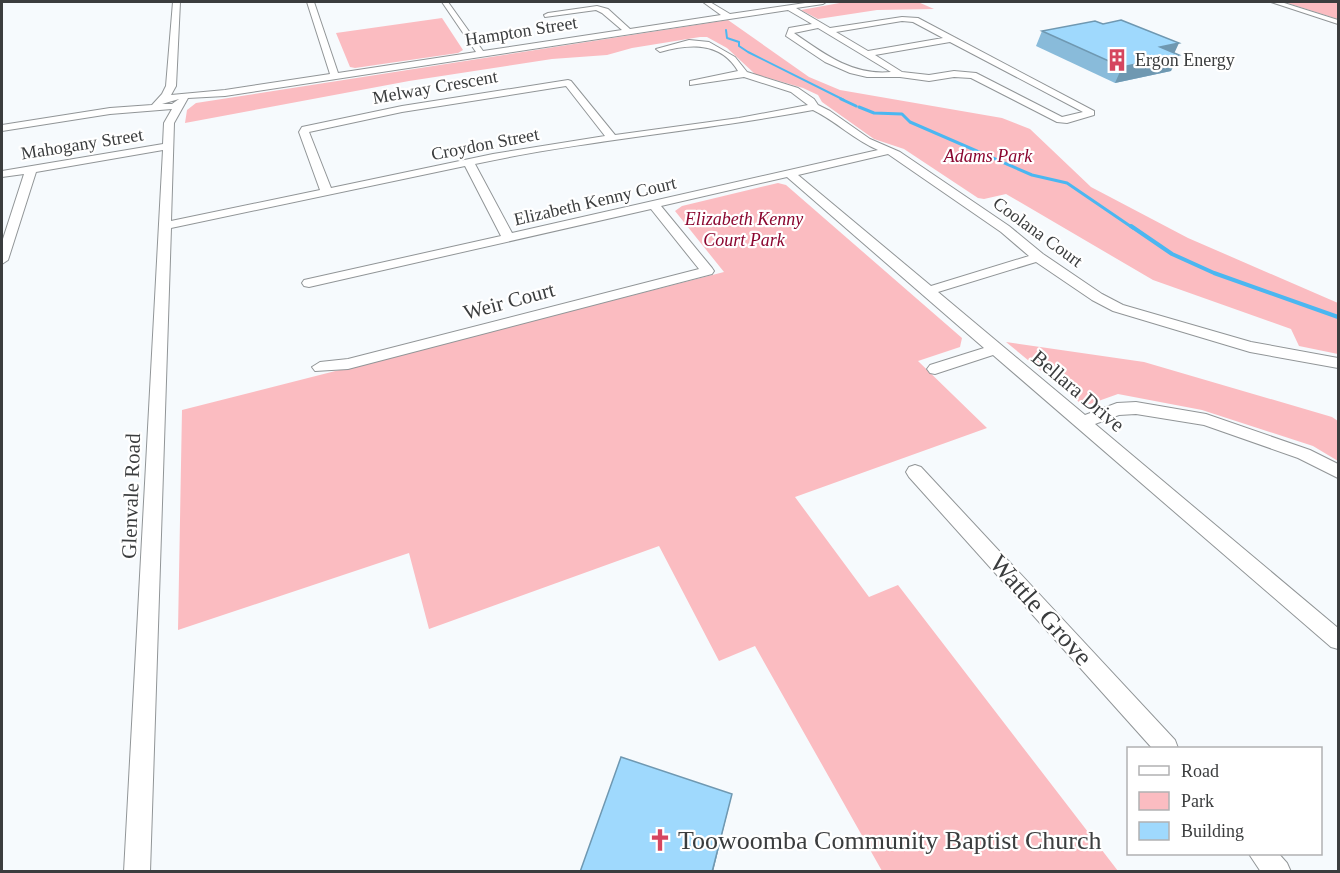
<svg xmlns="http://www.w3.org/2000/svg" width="1340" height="873" font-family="Georgia,serif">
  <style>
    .green { fill: #fbbcc1 }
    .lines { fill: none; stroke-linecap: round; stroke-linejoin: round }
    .stream-far2 { stroke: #4bb7f1; stroke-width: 2 }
    .stream-far1 { stroke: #4bb7f1; stroke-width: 3 }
    .stream { stroke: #4bb7f1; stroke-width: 4 }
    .minor-casing { stroke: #919597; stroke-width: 2 }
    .minor { fill: #fff; fill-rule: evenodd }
    .wall { fill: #89bbda }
    .shaded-wall { fill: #6f98b1 }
    .building { fill: #9fd9fd; stroke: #6f98b1; stroke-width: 1.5 }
    .labels { text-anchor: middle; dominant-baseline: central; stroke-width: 4.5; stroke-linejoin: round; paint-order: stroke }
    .far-street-label { font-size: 18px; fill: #3b3d3e; stroke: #fff }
    .far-poi-label { font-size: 18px; fill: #3b3d3e; stroke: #fff; text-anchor: start }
    .far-park-label { font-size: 18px; font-style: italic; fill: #8b0730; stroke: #fff }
    .street-label { font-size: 21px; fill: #3b3d3e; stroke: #fff }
    .near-street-label { font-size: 26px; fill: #3b3d3e; stroke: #fff }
    .near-poi-label { font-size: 26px; fill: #3b3d3e; stroke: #fff; text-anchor: start }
  </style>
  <rect width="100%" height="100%" fill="#f6fafd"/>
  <path class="green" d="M845,2H918L934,9L877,10L818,19L801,10Z
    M1284,2H1338V19Z
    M442,18L463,50L458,53L355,68L350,67L336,33Z
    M728,20L809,77L840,90L1002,118L1030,129L1091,187L1188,238L1338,303V354L1299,346L1291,329L1153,280L1006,194L984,199L978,198L904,149L874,139L822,102L818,95L803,88L755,74L727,48L707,37H700L632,48L607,55L552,59L409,81L185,123L187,110L196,103Z
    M778,183L786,185L962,338L960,347L918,361L987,428L795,497L869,597L898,585L1118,871H882L755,646L719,661L659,546L429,629L409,553L178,630L182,410L724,272L675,211L682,206Z
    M1006,342L1144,362L1332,417L1338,421V461L1313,446L1202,410L1118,394L1090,404L1079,402Z"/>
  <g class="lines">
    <path class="stream-far2" d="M726,30L727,38L739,42V46L748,52L844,100"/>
    <path class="stream-far1" d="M841,99L856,106
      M859,107L874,113L902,114L910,122L1032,175L1067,183L1133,228"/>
    <path class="stream" d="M1131,226L1172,254L1214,273L1338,317"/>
    <g class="minor-casing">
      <path id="minor" d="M173,2H180L176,86L171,95L225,90L330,74L307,2H314L338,73L476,52L442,2H448L483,51L622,30L602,13L596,10L545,17L544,15L548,13L597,6L608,9L630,29L721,15L703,2H710L730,14L812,2H826L823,4L796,8L830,28L902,17L918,18L1094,111V115L1067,123L1057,122L971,78L954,77L929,81L900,77H867L850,73L825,62L786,36L789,28L812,24L788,10L225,96L188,98L174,123L171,221L320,190L299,132L302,127L402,106L568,80L571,81L615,135L739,118L808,105L791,92L744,77L690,85V81L738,71C720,41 689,44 660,52L656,49L689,40L709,42L735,57L747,72L798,88L814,99L818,105L830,111L870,139L900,152L1009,226L1043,254L1102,294L1123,305L1251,342L1338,358V368L1250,352L1113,311L1092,300L1036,262L938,292L1085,415L1117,403L1136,402L1206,414L1310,450L1338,464V478L1298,458L1204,425L1136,414L1119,415L1095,424L1338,628V649L1331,647L993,355L935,374L930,373L927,369L930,365L984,348L787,177L661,206L712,268L714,271L712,274L348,369L315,371L312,367L320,362L348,359L699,269L651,209L309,287L304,286L302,283L304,280L501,236L465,166L171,228L150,872H124L163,150L36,172L8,260L2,264V242L24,174L2,177V171L163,144L164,123L172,109L110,114L2,131V125L110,108L152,105L162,94L166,86ZM902,21L913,22L943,38L868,51L836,32ZM818,28L891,72C853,76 824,54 794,33ZM950,42L1083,112L1062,117L976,73L954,71L929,75L902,72L875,55ZM566,86L605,136L493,154L331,188L309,132L402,112ZM179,99L172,104H162ZM813,110C836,121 854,140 878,150L512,233L475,164C586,140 701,131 813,110ZM888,154L1001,232L1029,256L931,286L798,175Z
        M1271,2H1281L1338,20V24Z
        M915,465L921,467L1175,740L1178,748H1152L909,477L906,472L909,467Z
        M1249,854H1279L1287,863L1291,872H1261Z"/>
    </g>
    <use href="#minor" class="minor"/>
  </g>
  <path class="wall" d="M1103,24L1174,53L1171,71L1115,83L1036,46L1042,31Z"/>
  <path class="shaded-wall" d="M1179,43L1173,56L1179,55L1171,71L1115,83L1122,67L1160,47Z
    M732,794L713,872H712Z"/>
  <path class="building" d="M1121,20L1179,43L1160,47L1179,55L1122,67L1042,31L1095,21L1103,24Z
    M621,757L732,794L712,872H580Z"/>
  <defs>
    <g id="building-bare" transform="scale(1.8)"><path d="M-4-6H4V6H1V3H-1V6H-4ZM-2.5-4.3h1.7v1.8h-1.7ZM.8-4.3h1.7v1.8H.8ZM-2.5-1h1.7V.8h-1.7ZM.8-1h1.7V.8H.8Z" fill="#d5455f" stroke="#fff" stroke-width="2.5" paint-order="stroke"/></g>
    <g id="church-bare" transform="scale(1.8)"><path d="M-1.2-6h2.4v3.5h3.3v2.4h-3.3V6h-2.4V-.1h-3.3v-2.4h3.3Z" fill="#d5455f" stroke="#fff" stroke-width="2.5" paint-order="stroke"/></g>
  </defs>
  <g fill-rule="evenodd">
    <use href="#building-bare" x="1117" y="60"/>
    <use href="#church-bare" x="660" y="840"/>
  </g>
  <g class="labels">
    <g class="far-street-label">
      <text transform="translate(521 31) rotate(-9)">Hampton Street</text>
      <text transform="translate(435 87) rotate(-10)">Melway Crescent</text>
      <text transform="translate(82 144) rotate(-9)">Mahogany Street</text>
      <text transform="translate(485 144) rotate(-11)">Croydon Street</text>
      <text transform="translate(595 201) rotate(-13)">Elizabeth Kenny Court</text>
      <text transform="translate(1038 232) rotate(36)">Coolana Court</text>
    </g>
    <g class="far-poi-label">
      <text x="1135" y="60">Ergon Energy</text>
    </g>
    <g class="far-park-label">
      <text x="988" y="156">Adams Park</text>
      <text x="744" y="219">Elizabeth Kenny<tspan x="744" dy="21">Court Park</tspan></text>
    </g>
    <g class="street-label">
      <text transform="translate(509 301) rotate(-15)">Weir Court</text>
      <text transform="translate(1078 391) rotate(40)">Bellara Drive</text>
      <text transform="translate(131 496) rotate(-88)">Glenvale Road</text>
    </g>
    <g class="near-street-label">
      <text transform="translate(1041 610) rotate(48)">Wattle Grove</text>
    </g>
    <g class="near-poi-label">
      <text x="678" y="840">Toowoomba Community Baptist Church</text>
    </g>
  </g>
  <rect width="1340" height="873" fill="none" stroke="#3b3d3e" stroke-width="6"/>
  <rect x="1127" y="747" width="195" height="108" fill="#ffffff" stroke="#b1b1b2" stroke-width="1.5"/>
  <rect x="1139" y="766" width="30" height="9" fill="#ffffff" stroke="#b1b1b2" stroke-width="1.5"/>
  <text x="1181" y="777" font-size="18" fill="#3b3d3e">Road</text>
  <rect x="1139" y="792" width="30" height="18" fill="#fbbcc1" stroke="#b1b1b2" stroke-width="1.5"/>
  <text x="1181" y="807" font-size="18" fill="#3b3d3e">Park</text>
  <rect x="1139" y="822" width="30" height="18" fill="#9fd9fd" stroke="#b1b1b2" stroke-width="1.5"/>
  <text x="1181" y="837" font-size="18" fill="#3b3d3e">Building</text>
</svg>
